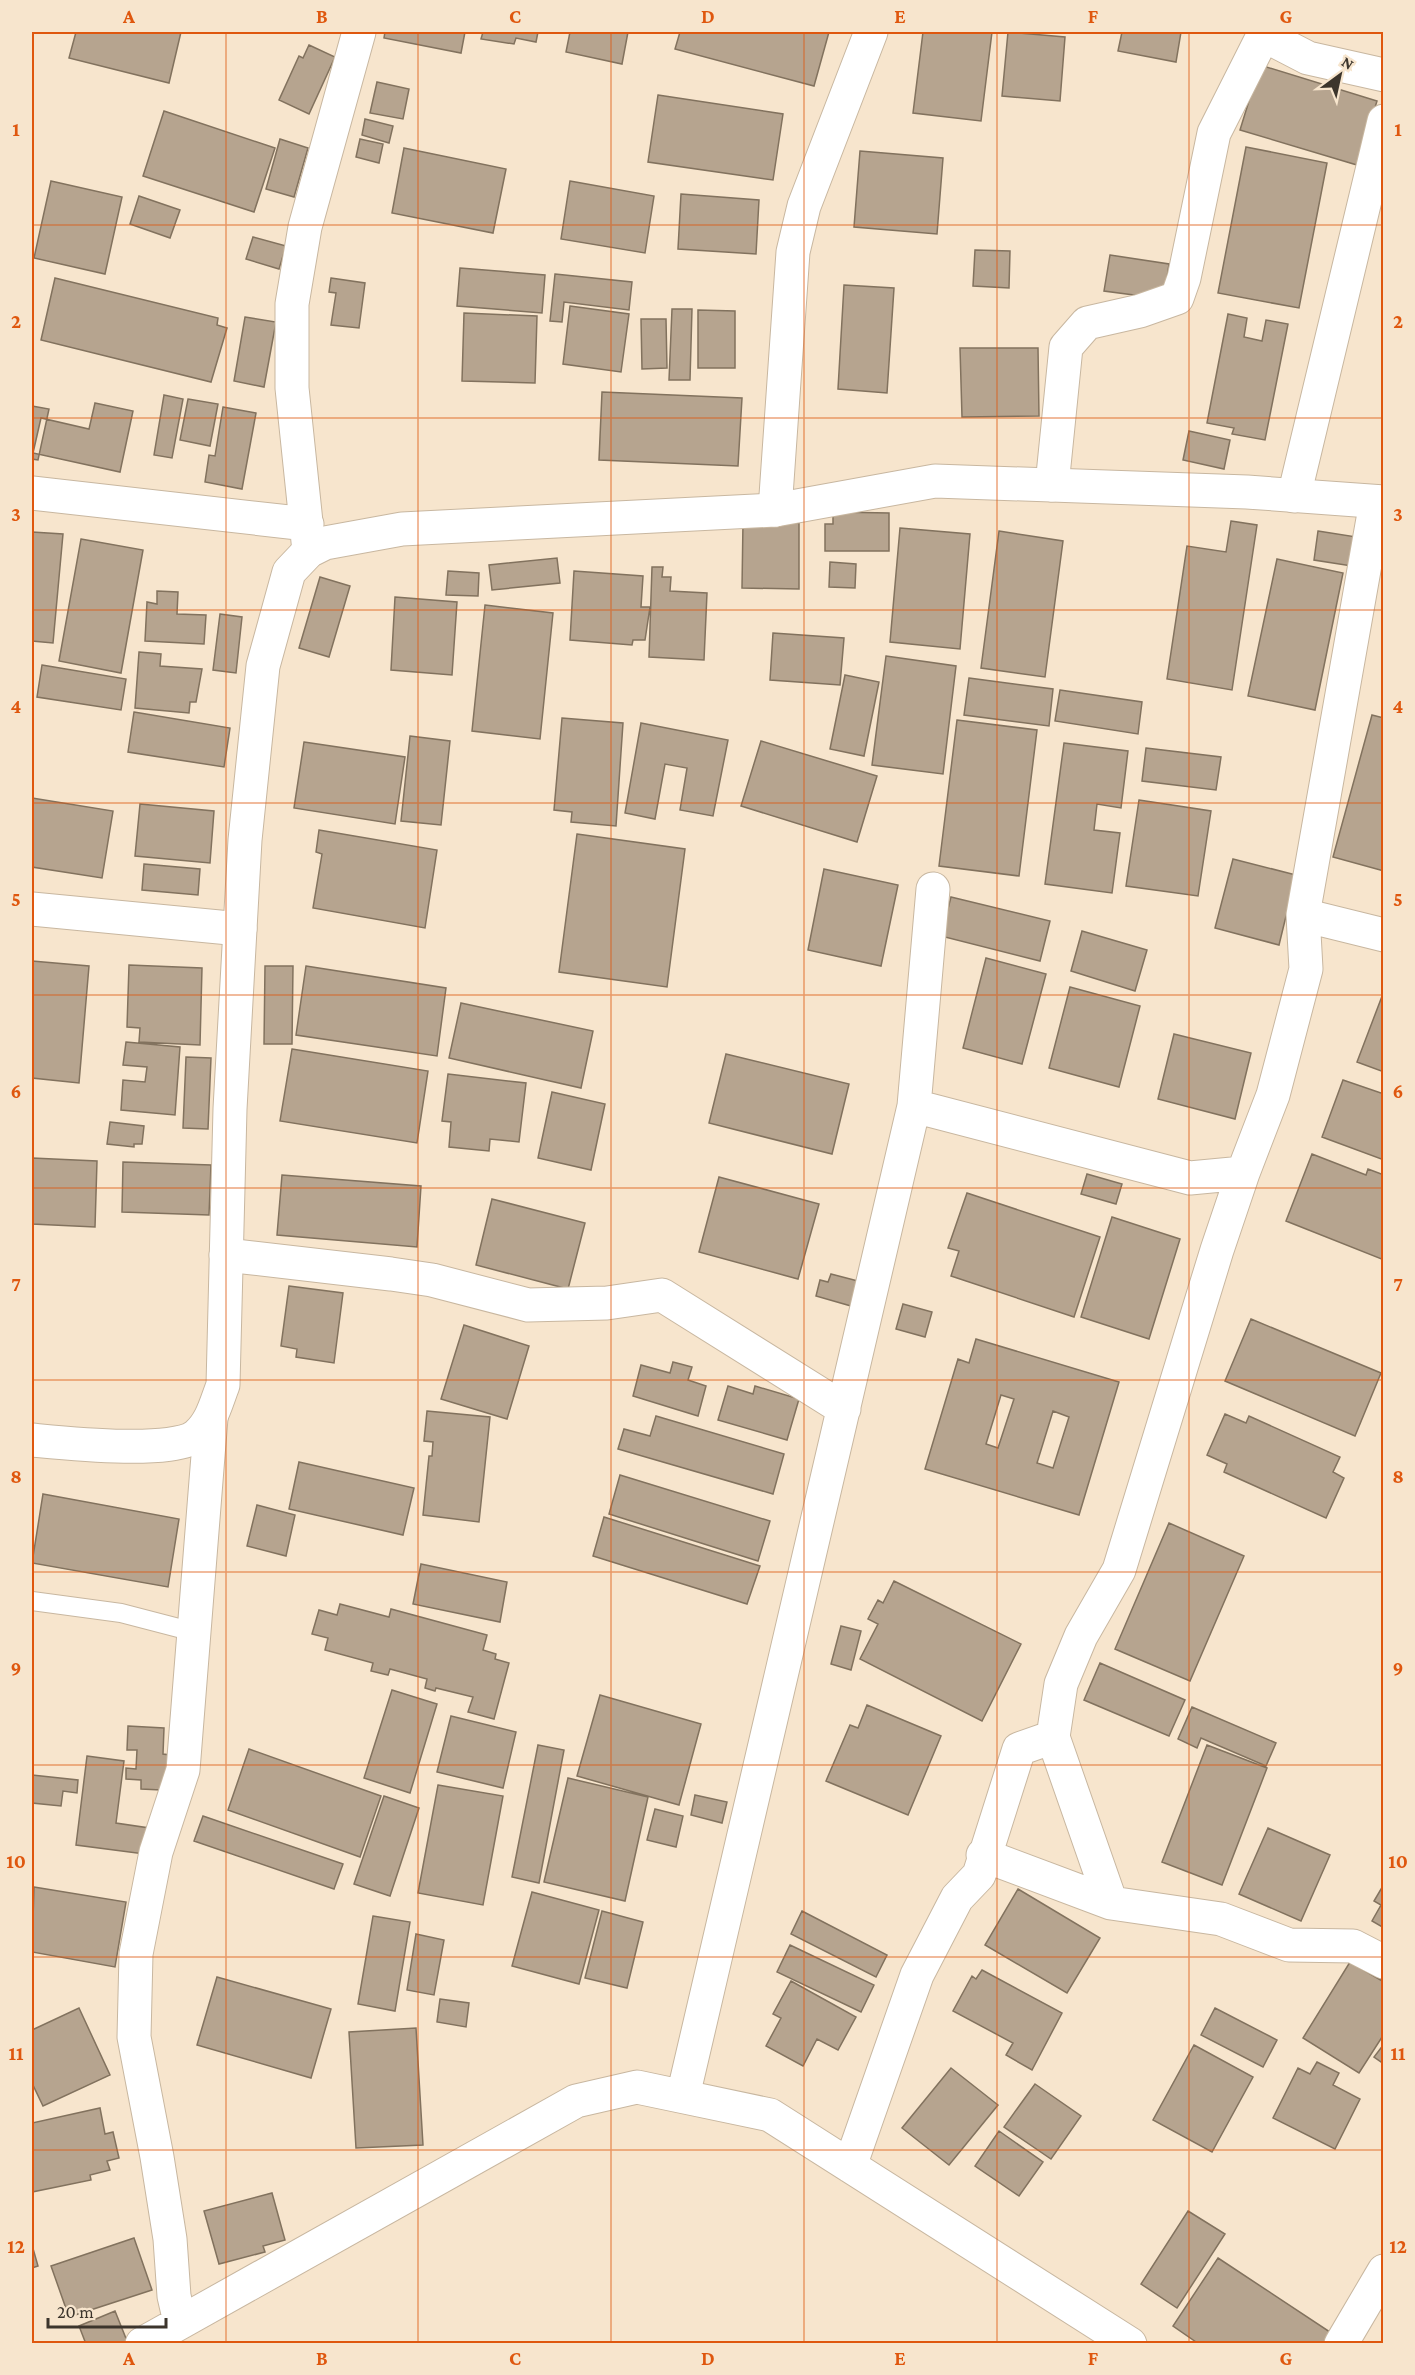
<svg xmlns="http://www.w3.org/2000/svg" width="1415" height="2375" font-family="'Crimson Pro',serif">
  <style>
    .building { fill: #b6a48f; stroke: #82725e; stroke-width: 1.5; fill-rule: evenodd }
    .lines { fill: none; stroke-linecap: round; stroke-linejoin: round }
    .service-casing { stroke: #c8b7a0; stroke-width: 20 }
    .minor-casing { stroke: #c8b7a0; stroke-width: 35 }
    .tertiary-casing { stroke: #c8b7a0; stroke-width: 35 }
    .service { stroke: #fff; stroke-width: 18 }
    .minor { stroke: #fff; stroke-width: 33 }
    .tertiary { stroke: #fff; stroke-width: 33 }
    .grid { fill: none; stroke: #df570e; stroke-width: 1.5; stroke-opacity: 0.55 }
    .neatline { fill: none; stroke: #df570e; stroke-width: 2 }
    .grid-label { font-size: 20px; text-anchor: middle; font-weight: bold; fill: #df570e }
  </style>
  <rect width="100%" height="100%" fill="#f7e5cd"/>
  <path class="building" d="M76,32H181L169,83L69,58Z
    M385,32H465L461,53L384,38Z
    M483,32H538L536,42L516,38L514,44L481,39Z
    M570,32H628L622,64L566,52Z
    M680,32H829L814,86L675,49Z
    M923,32H992L981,121L913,113Z
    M1008,32L1065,37L1060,101L1002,96Z
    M1122,32H1181L1176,62L1118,51Z
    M309,45L335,57L309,114L279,100L299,56L303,58Z
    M1260,65L1377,101L1357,165L1240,130Z
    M377,82L409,89L403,119L370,113Z
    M658,95L783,114L773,180L648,162Z
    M164,111L275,148L254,212L143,176Z
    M365,119L393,126L389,143L362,135Z
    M280,139L308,148L294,197L266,189Z
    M360,139L383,144L379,163L356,157Z
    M1246,147L1327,163L1299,308L1218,293Z
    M404,148L506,169L493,233L392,213Z
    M860,151L943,158L937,234L854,227Z
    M51,181L122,197L105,274L34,258Z
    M570,181L654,196L645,253L561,239Z
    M681,194L759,200L756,254L678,249Z
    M139,196L180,210L170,238L130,224Z
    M253,237L286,246L279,269L246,259Z
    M975,250L1010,251L1009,288L973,286Z
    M1110,255L1169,264L1164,299L1104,291Z
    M460,268L545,275L542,313L457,306Z
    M555,274L632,282L629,310L564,302L562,322L550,321Z
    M55,278L218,318L217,325L227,328L211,382L41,340Z
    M331,278L365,283L359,328L331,325L336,293L329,292Z
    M844,285L894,288L887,393L838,389Z
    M570,306L629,314L621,372L563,364Z
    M672,309H692L690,380H669Z
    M698,310L735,311V368H698Z
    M464,313L537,316L535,383L462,381Z
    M1228,314L1247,318L1244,337L1262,341L1266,320L1288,324L1265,440L1232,434L1234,428L1207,423Z
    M245,317L276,322L264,387L234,381Z
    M641,319H666L667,368L642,369Z
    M960,348H1038L1039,416L962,417Z
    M602,392L742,398L738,466L599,460Z
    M164,395L183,399L172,458L154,455Z
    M188,399L218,404L210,446L180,440Z
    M95,403L133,411L120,472L33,453L41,418L89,429Z
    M32,406L49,409L38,460L32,459Z
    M223,407L256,413L242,489L205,482L209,455L215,456Z
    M1189,431L1230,440L1224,469L1183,460Z
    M833,512L889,513V551H825V524H833Z
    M1231,521L1257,525L1232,690L1167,679L1187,546L1226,552Z
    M743,522L799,523V589L742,588Z
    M900,528L970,534L960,649L890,642Z
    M999,531L1063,541L1045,677L981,668Z
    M1318,531L1363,538L1358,567L1314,560Z
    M32,532L63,534L53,643L32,641Z
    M81,539L143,550L121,673L59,661Z
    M557,558L560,583L492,590L489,565Z
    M1277,559L1343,573L1315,710L1248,696Z
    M830,562L856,564L855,588L829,587Z
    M652,567H663L662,577H671L670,591L707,593L704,660L649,657Z
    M448,571L479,573L478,596L446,595Z
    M574,571L643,576L641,607H650L645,640H633L632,645L570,640Z
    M320,577L350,586L329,657L299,648Z
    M157,591L178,592L177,614L206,615L204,644L145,641L147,602L157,604Z
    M395,597L457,602L452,675L391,670Z
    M485,605L553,613L540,739L472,731Z
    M220,614L242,617L236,673L213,670Z
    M773,633L844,638L840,685L770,680Z
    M139,652L161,654L160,666L202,669L196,702H190L189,713L135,708Z
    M886,656L956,666L943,774L872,765Z
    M42,665L126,679L121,710L37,697Z
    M845,675L879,682L864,756L830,749Z
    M969,678L1053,689L1049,726L964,715Z
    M1060,690L1142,702L1138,734L1055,721Z
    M134,712L230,728L224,767L128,752Z
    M1372,715L1384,718V871L1333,857Z
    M562,718L623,723L616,826L571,822L572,812L554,810Z
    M957,720L1037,730L1019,876L939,866Z
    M641,723L728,740L713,816L680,810L687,768L665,764L655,819L625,813Z
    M410,736L450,741L441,825L401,821Z
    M761,741L877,776L857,842L741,806Z
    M304,742L405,757L395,824L294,808Z
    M1064,743L1128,751L1121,808L1097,804L1094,830L1120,833L1112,893L1045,884Z
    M1146,748L1221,757L1216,790L1142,781Z
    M32,798L113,811L102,878L32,867Z
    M1139,800L1211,811L1198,896L1126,886Z
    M140,804L214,811L210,863L135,856Z
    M319,830L437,850L425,928L313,908L322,854L316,852Z
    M577,834L685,849L667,987L559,972Z
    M1233,859L1296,875L1279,945L1215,928Z
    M144,864L200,869L198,895L142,890Z
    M824,869L898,885L881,966L808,950Z
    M951,897L1050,921L1040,961L941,936Z
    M1082,931L1147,950L1135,991L1071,971Z
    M986,958L1046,974L1022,1064L963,1048Z
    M32,961L89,966L79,1083L32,1078Z
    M129,965L202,968L200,1045L139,1042L140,1028L127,1027Z
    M265,966H293L292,1044H264Z
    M306,966L446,988L437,1056L296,1035Z
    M1070,987L1140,1006L1119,1087L1049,1068Z
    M1384,991V1072L1357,1062Z
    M461,1003L593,1031L581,1088L449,1058Z
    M1174,1034L1251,1053L1235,1119L1158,1099Z
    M126,1042L180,1047L175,1115L121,1110L123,1080L145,1082L147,1067L123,1065Z
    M292,1049L428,1071L417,1143L280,1121Z
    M726,1054L849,1084L832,1154L709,1123Z
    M186,1057L211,1058L208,1129L183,1128Z
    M448,1074L526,1083L519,1142L490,1139L489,1151L449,1147L451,1122L442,1121Z
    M1343,1080L1384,1094V1160L1322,1137Z
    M552,1092L605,1104L591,1170L538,1158Z
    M110,1122L144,1126L142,1144H134V1147L107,1144Z
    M1312,1154L1366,1175L1368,1169L1384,1175V1260L1286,1221Z
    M32,1158L97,1161L95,1227L32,1224Z
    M123,1162L211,1165L209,1215L122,1212Z
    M1087,1174L1122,1184L1116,1204L1081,1194Z
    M282,1175L421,1186L417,1247L277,1235Z
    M719,1177L819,1204L798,1279L699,1252Z
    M967,1193L1100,1237L1074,1317L951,1276L959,1251L948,1248Z
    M492,1199L585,1223L568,1289L476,1265Z
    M1112,1217L1180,1239L1149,1339L1081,1317Z
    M831,1274L858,1281L851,1306L816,1296L820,1280L828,1282Z
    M289,1286L343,1293L334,1363L296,1357L297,1349L281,1346Z
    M903,1304L932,1312L925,1337L896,1329Z
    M1251,1319L1381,1373L1355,1436L1225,1381Z
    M464,1325L529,1346L507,1419L441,1399Z
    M976,1339L1119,1382L1079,1515L925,1469L958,1359L969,1363ZM1001,1395L1014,1399L998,1448L986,1444ZM1053,1411L1069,1417L1053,1468L1037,1463Z
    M673,1362L692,1367L688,1380L706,1386L698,1416L633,1396L641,1365L670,1373Z
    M728,1386L753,1394L755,1386L799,1399L787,1440L718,1420Z
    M427,1411L490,1417L479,1522L423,1515L429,1456H432L433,1442L424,1441Z
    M1225,1414L1246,1423L1249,1416L1340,1457L1333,1472L1344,1478L1326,1518L1224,1472L1227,1464L1207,1455Z
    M656,1416L784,1454L773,1494L618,1449L624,1429L650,1436Z
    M299,1462L414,1488L403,1535L289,1509Z
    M620,1475L770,1521L758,1561L609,1514Z
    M43,1494L179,1519L168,1587L32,1563Z
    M257,1505L295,1515L286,1556L247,1546Z
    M604,1517L760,1566L747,1604L593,1556Z
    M1169,1523L1244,1556L1190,1681L1115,1649Z
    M421,1564L507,1582L500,1622L413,1604Z
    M894,1581L1021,1644L982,1721L860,1659L878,1624L868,1619L878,1600L883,1603Z
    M340,1604L389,1617L391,1609L487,1635L483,1650L496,1654L495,1659L509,1663L494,1719L468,1712L473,1697L436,1688L435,1691L425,1688L427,1679L390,1669L388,1675L371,1671L373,1663L325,1650L328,1638L312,1634L319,1610L337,1615Z
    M841,1626L861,1631L851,1670L831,1664Z
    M1100,1663L1185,1700L1169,1736L1084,1700Z
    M392,1690L437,1704L410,1793L364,1778Z
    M600,1695L701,1724L679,1805L577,1776Z
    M867,1705L941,1736L908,1815L826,1781L850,1725L858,1728Z
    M1192,1707L1276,1743L1266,1766L1201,1738L1197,1748L1178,1739Z
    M451,1716L516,1732L503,1788L437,1772Z
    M128,1726L164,1728L163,1754L170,1755L168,1781H162L161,1790L141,1789V1780L126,1779V1768L136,1769L137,1750H127Z
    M538,1745L564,1750L539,1883L512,1877Z
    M1207,1745L1267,1768L1222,1885L1162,1862Z
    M249,1749L381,1796L360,1857L228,1810Z
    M87,1756L124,1761L116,1823L156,1829L152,1855L76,1845Z
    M32,1775L78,1780L77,1793L63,1791L61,1806L32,1803Z
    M568,1778L648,1797L625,1901L544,1882Z
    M438,1785L503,1796L483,1905L418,1893Z
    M695,1795L727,1802L722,1823L691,1815Z
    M384,1796L419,1808L390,1896L354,1884Z
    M655,1809L683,1816L676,1847L647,1840Z
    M203,1816L343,1864L334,1889L194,1841Z
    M1268,1828L1330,1855L1301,1921L1239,1894Z
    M1384,1884V1928L1372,1921L1381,1905L1374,1901Z
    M34,1887L126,1902L115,1967L32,1952Z
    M1018,1889L1100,1938L1067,1993L985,1945Z
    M532,1892L599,1910L579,1984L512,1966Z
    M602,1911L643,1922L627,1988L585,1978Z
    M802,1911L887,1955L876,1977L791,1934Z
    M373,1916L410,1922L395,2011L358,2004Z
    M416,1934L444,1940L434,1995L407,1990Z
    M790,1945L874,1985L861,2012L777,1972Z
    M1350,1962L1384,1982V2034L1359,2073L1303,2038Z
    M982,1970L1062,2013L1032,2070L1006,2055L1013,2043L953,2011L972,1976L976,1979Z
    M217,1977L331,2009L311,2078L197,2045Z
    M791,1981L856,2017L838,2050L817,2039L803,2066L766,2046L781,2018L773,2014Z
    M440,1999L469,2003L466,2027L437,2022Z
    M79,2008L110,2075L43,2106L32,2083V2030Z
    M1215,2008L1277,2040L1263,2067L1201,2035Z
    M416,2028L423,2145L356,2148L349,2032Z
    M1384,2044V2064L1374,2057Z
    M1194,2045L1253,2077L1212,2152L1153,2120Z
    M1317,2062L1339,2073L1333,2085L1360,2099L1335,2149L1273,2118L1298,2068L1310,2074Z
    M951,2068L998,2105L949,2165L902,2128Z
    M1035,2084L1081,2116L1051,2159L1004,2127Z
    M100,2108L105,2134L113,2132L119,2158L107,2161L110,2170L90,2175L91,2180L32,2192V2123Z
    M999,2131L1043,2162L1019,2196L975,2166Z
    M272,2193L285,2240L263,2246L265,2252L219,2264L204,2211Z
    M1188,2211L1225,2234L1177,2308L1141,2284Z
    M134,2238L152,2290L69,2317L51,2266Z
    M32,2245L38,2266L32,2268Z
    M1218,2258L1333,2334L1327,2344H1199L1173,2326Z
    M115,2311L127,2341L121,2344H86L79,2326Z"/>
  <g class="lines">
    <g class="service-casing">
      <path id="service" d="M32,1601L121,1613L194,1632"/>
    </g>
    <g class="minor-casing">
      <path id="minor" d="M1277,32L1279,43L1308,58L1384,75
        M1052,485L1066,347L1087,323L1140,311L1177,298L1184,278L1214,133L1265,32
        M32,493L307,524
        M1294,496L1384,121
        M775,510L793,252L804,206L871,32
        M309,551L292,388V304L305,227L359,32
        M32,909L240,929
        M1303,915L1384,935
        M914,1106L933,889
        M226,1255L391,1274L432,1280L528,1305L607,1303L662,1295L844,1409
        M1053,1737L1111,1903
        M983,1855L1111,1903L1221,1919L1289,1945L1353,1946L1384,1962
        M683,2096L914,1106L1190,1178L1243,1173
        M850,2166L917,1975L957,1898L979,1875L1019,1749L1053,1737L1061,1684L1081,1636L1119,1570L1217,1250L1243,1173L1273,1095L1306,969L1303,915L1376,502
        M180,2322L174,2296L170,2239L157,2157L134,2037L136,1954L156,1852L183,1770L211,1418
        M142,2344L576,2101L637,2087L770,2115L1130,2344
        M1341,2344L1384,2271"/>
    </g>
    <g class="tertiary-casing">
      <path id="tertiary" d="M32,1440C64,1443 175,1455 197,1435C212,1422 216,1403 223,1385L230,1109L240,929L245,840L263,666L289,572L309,551L325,543L402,529L775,510L935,481L1247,492L1384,502"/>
    </g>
    <use href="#service" class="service"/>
    <use href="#minor" class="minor"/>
    <use href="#tertiary" class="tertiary"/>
  </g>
  <path class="grid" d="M226,32V2344M418,32V2344M611,32V2344M804,32V2344M997,32V2344M1189,32V2344M32,225H1384M32,418H1384M32,610H1384M32,803H1384M32,995H1384M32,1188H1384M32,1380H1384M32,1572H1384M32,1765H1384M32,1957H1384M32,2150H1384"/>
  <rect width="1415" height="2375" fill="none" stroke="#f7e5cd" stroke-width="66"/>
  <g transform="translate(1340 75) rotate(33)" stroke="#f7e5cd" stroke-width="4.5" paint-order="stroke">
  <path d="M0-4.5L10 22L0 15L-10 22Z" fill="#3c352c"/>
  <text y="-9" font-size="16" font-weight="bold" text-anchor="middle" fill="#3c352c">N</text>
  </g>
  <path d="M48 2318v9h118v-9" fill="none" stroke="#3c352c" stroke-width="3"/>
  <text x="57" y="2318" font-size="18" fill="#3c352c" stroke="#f7e5cd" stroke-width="4.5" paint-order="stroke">20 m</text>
  <rect x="33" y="33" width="1349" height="2309" class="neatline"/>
  <g class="grid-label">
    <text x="129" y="23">A</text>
    <text x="322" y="23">B</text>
    <text x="515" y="23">C</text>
    <text x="708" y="23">D</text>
    <text x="900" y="23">E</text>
    <text x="1093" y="23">F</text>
    <text x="1286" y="23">G</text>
    <text x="16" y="136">1</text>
    <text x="1398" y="136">1</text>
    <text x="16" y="328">2</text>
    <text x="1398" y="328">2</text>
    <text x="16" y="521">3</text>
    <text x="1398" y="521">3</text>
    <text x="16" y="713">4</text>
    <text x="1398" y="713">4</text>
    <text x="16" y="906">5</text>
    <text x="1398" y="906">5</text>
    <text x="16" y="1098">6</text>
    <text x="1398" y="1098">6</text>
    <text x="16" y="1291">7</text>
    <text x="1398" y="1291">7</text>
    <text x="16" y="1483">8</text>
    <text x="1398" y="1483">8</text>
    <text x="16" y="1675">9</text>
    <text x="1398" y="1675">9</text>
    <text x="16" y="1868">10</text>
    <text x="1398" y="1868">10</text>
    <text x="16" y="2060">11</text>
    <text x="1398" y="2060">11</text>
    <text x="16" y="2253">12</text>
    <text x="1398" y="2253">12</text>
    <text x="129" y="2365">A</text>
    <text x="322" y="2365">B</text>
    <text x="515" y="2365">C</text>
    <text x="708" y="2365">D</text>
    <text x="900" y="2365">E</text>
    <text x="1093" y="2365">F</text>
    <text x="1286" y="2365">G</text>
  </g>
</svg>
